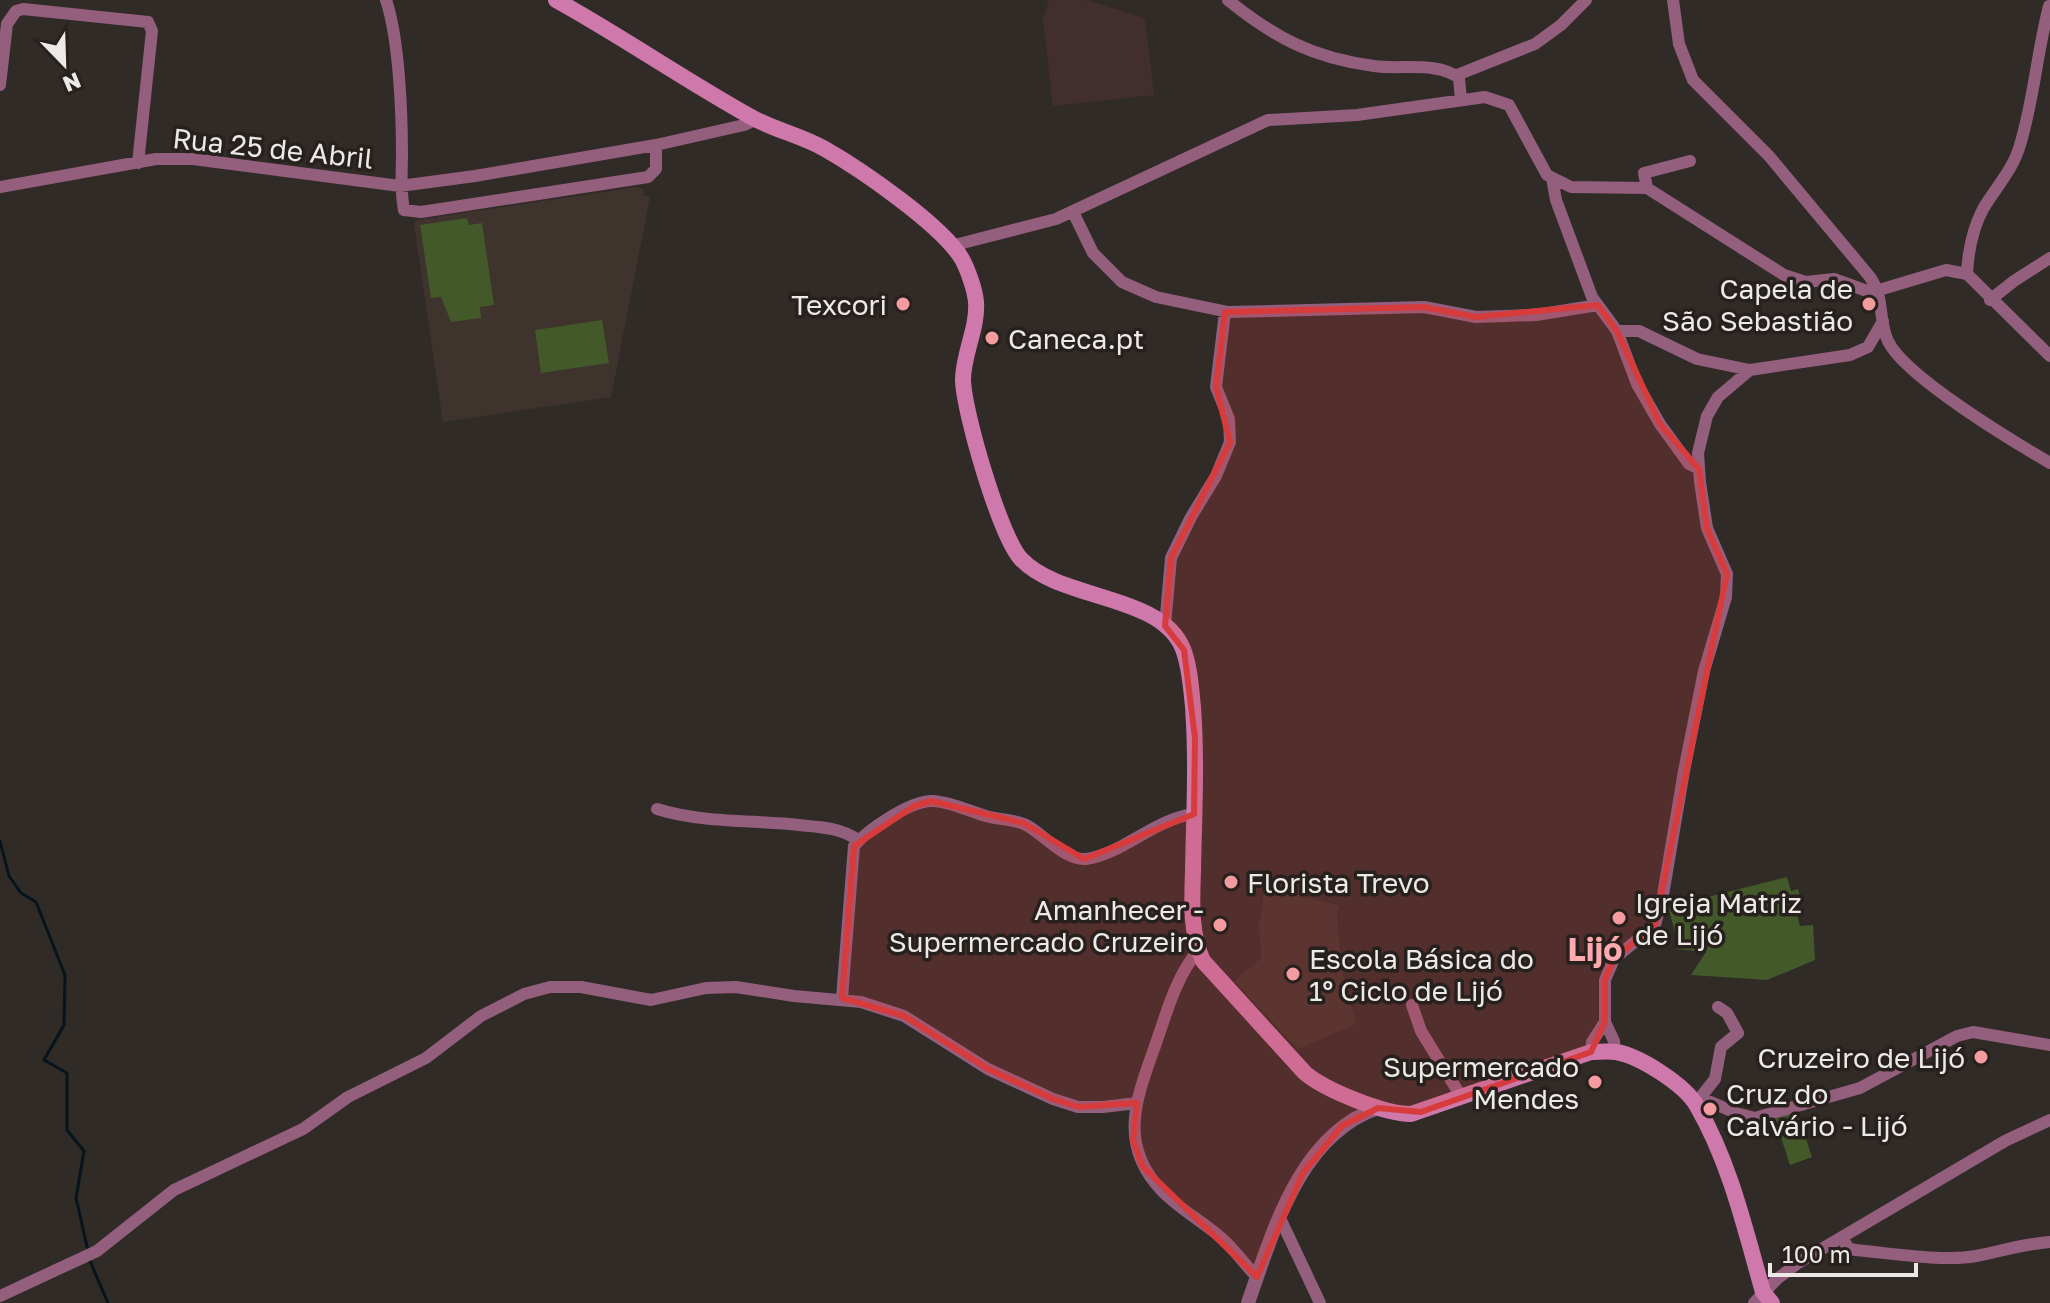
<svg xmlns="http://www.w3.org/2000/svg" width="2050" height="1303" font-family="'Golos Text',sans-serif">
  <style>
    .built { fill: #3e332d }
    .industrial { fill: #422e2f }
    .green { fill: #445929 }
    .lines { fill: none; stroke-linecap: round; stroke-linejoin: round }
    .stream { stroke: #06141b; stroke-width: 3 }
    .minor { stroke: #945e7d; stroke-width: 12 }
    .tertiary { stroke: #945e7d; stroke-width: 14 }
    .secondary { stroke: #ce78ab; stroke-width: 16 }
    .marked { fill: #d83b3b; fill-opacity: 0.2; stroke: #d83b3b; stroke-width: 6; stroke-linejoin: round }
    .poi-dot { fill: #f49b9f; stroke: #27211e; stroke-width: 3 }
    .labels { text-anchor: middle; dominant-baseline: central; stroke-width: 7; stroke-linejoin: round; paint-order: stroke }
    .street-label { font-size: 28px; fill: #ede9e7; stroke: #27211e }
    .poi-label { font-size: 28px; fill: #ede9e7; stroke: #27211e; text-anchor: end }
    .quarter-label { font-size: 32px; font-weight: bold; fill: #ffaaae; stroke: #27211e }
  </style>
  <rect width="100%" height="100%" fill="#312b28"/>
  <path class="built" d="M638,187L644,189L643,195L650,197L611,397L443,422L414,224L416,220Z
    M1265,885L1340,906L1337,914L1341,967L1356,1024L1298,1049L1234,981L1261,958L1259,926Z"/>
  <path class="industrial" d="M1049,0H1087L1145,18L1154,95L1053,106L1043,19Z"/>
  <path class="green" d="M467,218L469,225L482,223L494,305L480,307L481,318L451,322L441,297L431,298L420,225Z
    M602,320L609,363L541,373L535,330Z
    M1787,877L1791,891L1798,889L1800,896L1793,899L1800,926L1813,925L1815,960L1767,980L1691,975L1706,952L1676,949L1678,943L1668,907Z
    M1797,1111L1812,1157L1790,1165L1775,1119Z"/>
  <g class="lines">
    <path class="stream" d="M0,841L9,876L21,893L36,902L65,975L64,1025L44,1060L67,1073V1130L84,1151L76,1198L88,1251
      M90,1261L108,1303"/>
    <path class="minor" d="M386,0C399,38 402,113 402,154C402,174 400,190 404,210L421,212L648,177L656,169V145
      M1228,0C1275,38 1313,58 1374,66C1401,70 1437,61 1459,78L1461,100
      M1673,0L1679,44L1693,80L1769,156L1870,277C1885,299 1878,320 1888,341C1904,376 2014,442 2050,463
      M1457,75L1535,44L1561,25L1586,0
      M0,85L7,24L16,11L23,9L148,22L152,31L138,163
      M1552,178L1556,200L1592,297L1617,331L1637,384L1660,424L1689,464L1699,469
      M0,187L156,159H193L400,186L475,176L656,145L744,125L755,120
      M1647,188L1644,173L1690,161
      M1073,212L1093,253L1122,282L1156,297L1228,312L1424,307L1476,317L1536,315L1598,305
      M951,246L1056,219L1268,120L1357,115L1485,97L1509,105L1547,175L1571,187L1647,188L1784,275L1806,282L1834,279L1867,291L1879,290L1946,270L1967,274L2050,356
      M1967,274C1968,253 1973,228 1983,209C1996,187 2013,170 2020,145C2034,99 2037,52 2049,6
      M1990,300L2014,281L2050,258
      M1617,331H1639L1697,359L1750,370
      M1165,626L1171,558L1191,517L1216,476L1230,442L1229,419L1216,387L1225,312
      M657,809C702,823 753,820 799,825C821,827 841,828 858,840
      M1198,951C1176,976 1166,1015 1155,1046C1136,1099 1118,1144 1161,1190C1178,1208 1200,1220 1219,1236C1233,1247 1244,1264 1257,1277
      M842,998L854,846C867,830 911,800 933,801C951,802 969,811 986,816C1000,820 1016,819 1028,826C1045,836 1066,861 1086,859C1123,854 1154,819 1194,814
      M1412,1005L1421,1031L1462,1098
      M1591,1052L1592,1042L1605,1022
      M1615,1052L1614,1041L1605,1022V980L1614,959L1655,925L1663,895L1684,771L1704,671L1726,597L1727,574L1707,528L1700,482L1698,453L1707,416L1718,397L1750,370L1850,355L1868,347L1883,321
      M1696,1103L1706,1100L1736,1113L1755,1118L1860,1088L1957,1036L1973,1032L2050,1045
      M1696,1103L1715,1079L1721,1047L1738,1033L1727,1013L1718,1007
      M1280,1218L1320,1303
      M1842,1238L1849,1249L1856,1250C1889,1253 1944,1262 1976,1256C2002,1251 2023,1244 2050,1242
      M0,1296L97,1251L174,1190L303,1129L348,1097L426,1058L481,1016L524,994L550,987H581L651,1000L706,988L736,987L794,996L861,1002L904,1016L988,1069L1053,1099L1078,1107H1103L1137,1103
      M1754,1303L1777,1279L1798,1263L2005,1141L2050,1120"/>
    <path class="tertiary" d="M1248,1303C1273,1232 1299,1135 1378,1108"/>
    <path class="secondary" d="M556,0C623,37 686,81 753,118C775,130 802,136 825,149C860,169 942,225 962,259C968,270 975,290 976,302C978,328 963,354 963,380C964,413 1000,536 1021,559C1060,601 1161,593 1183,649C1190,667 1191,688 1193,707C1197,762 1194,816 1193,871C1192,901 1190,933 1203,961L1305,1073C1325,1090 1384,1114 1411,1114L1591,1052C1599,1052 1608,1051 1616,1052C1640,1056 1685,1085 1697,1106C1730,1163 1745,1229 1763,1292L1772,1303"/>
  </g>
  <path class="marked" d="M1598,305L1617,331L1660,424L1699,469L1707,528L1727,574L1655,925L1614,959L1605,980V1022L1591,1052L1421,1112L1378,1108L1342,1126L1303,1173L1257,1277L1142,1166L1133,1140L1137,1103L1078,1107L1053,1099L988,1069L904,1016L842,998L854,846L914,806L931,801L1024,823L1084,859L1194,814L1195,738L1184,650L1165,626L1171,558L1230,442L1216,387L1225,312L1424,307L1476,317Z"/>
  <g class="poi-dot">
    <circle cx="903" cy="304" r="8"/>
    <circle cx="1869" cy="304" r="8"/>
    <circle cx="992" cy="338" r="8"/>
    <circle cx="1231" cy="882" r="8"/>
    <circle cx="1619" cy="918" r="8"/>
    <circle cx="1220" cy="925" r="8"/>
    <circle cx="1293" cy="974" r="8"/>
    <circle cx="1981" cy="1057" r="8"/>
    <circle cx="1595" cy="1082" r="8"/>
    <circle cx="1710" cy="1109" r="8"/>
  </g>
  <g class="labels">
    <g class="street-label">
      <text transform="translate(273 148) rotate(6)">Rua 25 de Abril</text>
    </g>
    <g class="poi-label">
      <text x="1853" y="288">Capela de<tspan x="1853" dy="32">São Sebastião</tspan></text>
      <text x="887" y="304">Texcori</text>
      <text x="1008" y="338" text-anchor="start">Caneca.pt</text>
      <text x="1247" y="882" text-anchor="start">Florista Trevo</text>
      <text x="1635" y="902" text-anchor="start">Igreja Matriz<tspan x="1635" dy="32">de Lijó</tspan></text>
      <text x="1204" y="909">Amanhecer -<tspan x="1204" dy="32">Supermercado Cruzeiro</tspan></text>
      <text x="1309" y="958" text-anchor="start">Escola Básica do<tspan x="1309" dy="32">1º Ciclo de Lijó</tspan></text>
      <text x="1965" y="1057">Cruzeiro de Lijó</text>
      <text x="1579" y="1066">Supermercado<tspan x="1579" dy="32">Mendes</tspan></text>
      <text x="1726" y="1093" text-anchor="start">Cruz do<tspan x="1726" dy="32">Calvário - Lijó</tspan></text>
    </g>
    <g class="quarter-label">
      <text x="1595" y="949">Lijó</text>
    </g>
  </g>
  <g transform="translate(64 64) rotate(157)" stroke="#27211e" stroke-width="6" paint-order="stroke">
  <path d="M0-6L14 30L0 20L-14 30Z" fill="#ede9e7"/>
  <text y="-12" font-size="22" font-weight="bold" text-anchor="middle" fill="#ede9e7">N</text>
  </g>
  <path d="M1770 1263v12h146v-12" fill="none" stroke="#ede9e7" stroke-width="4"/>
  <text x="1782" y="1263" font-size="24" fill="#ede9e7" stroke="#27211e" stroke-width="6" paint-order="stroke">100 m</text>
</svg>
